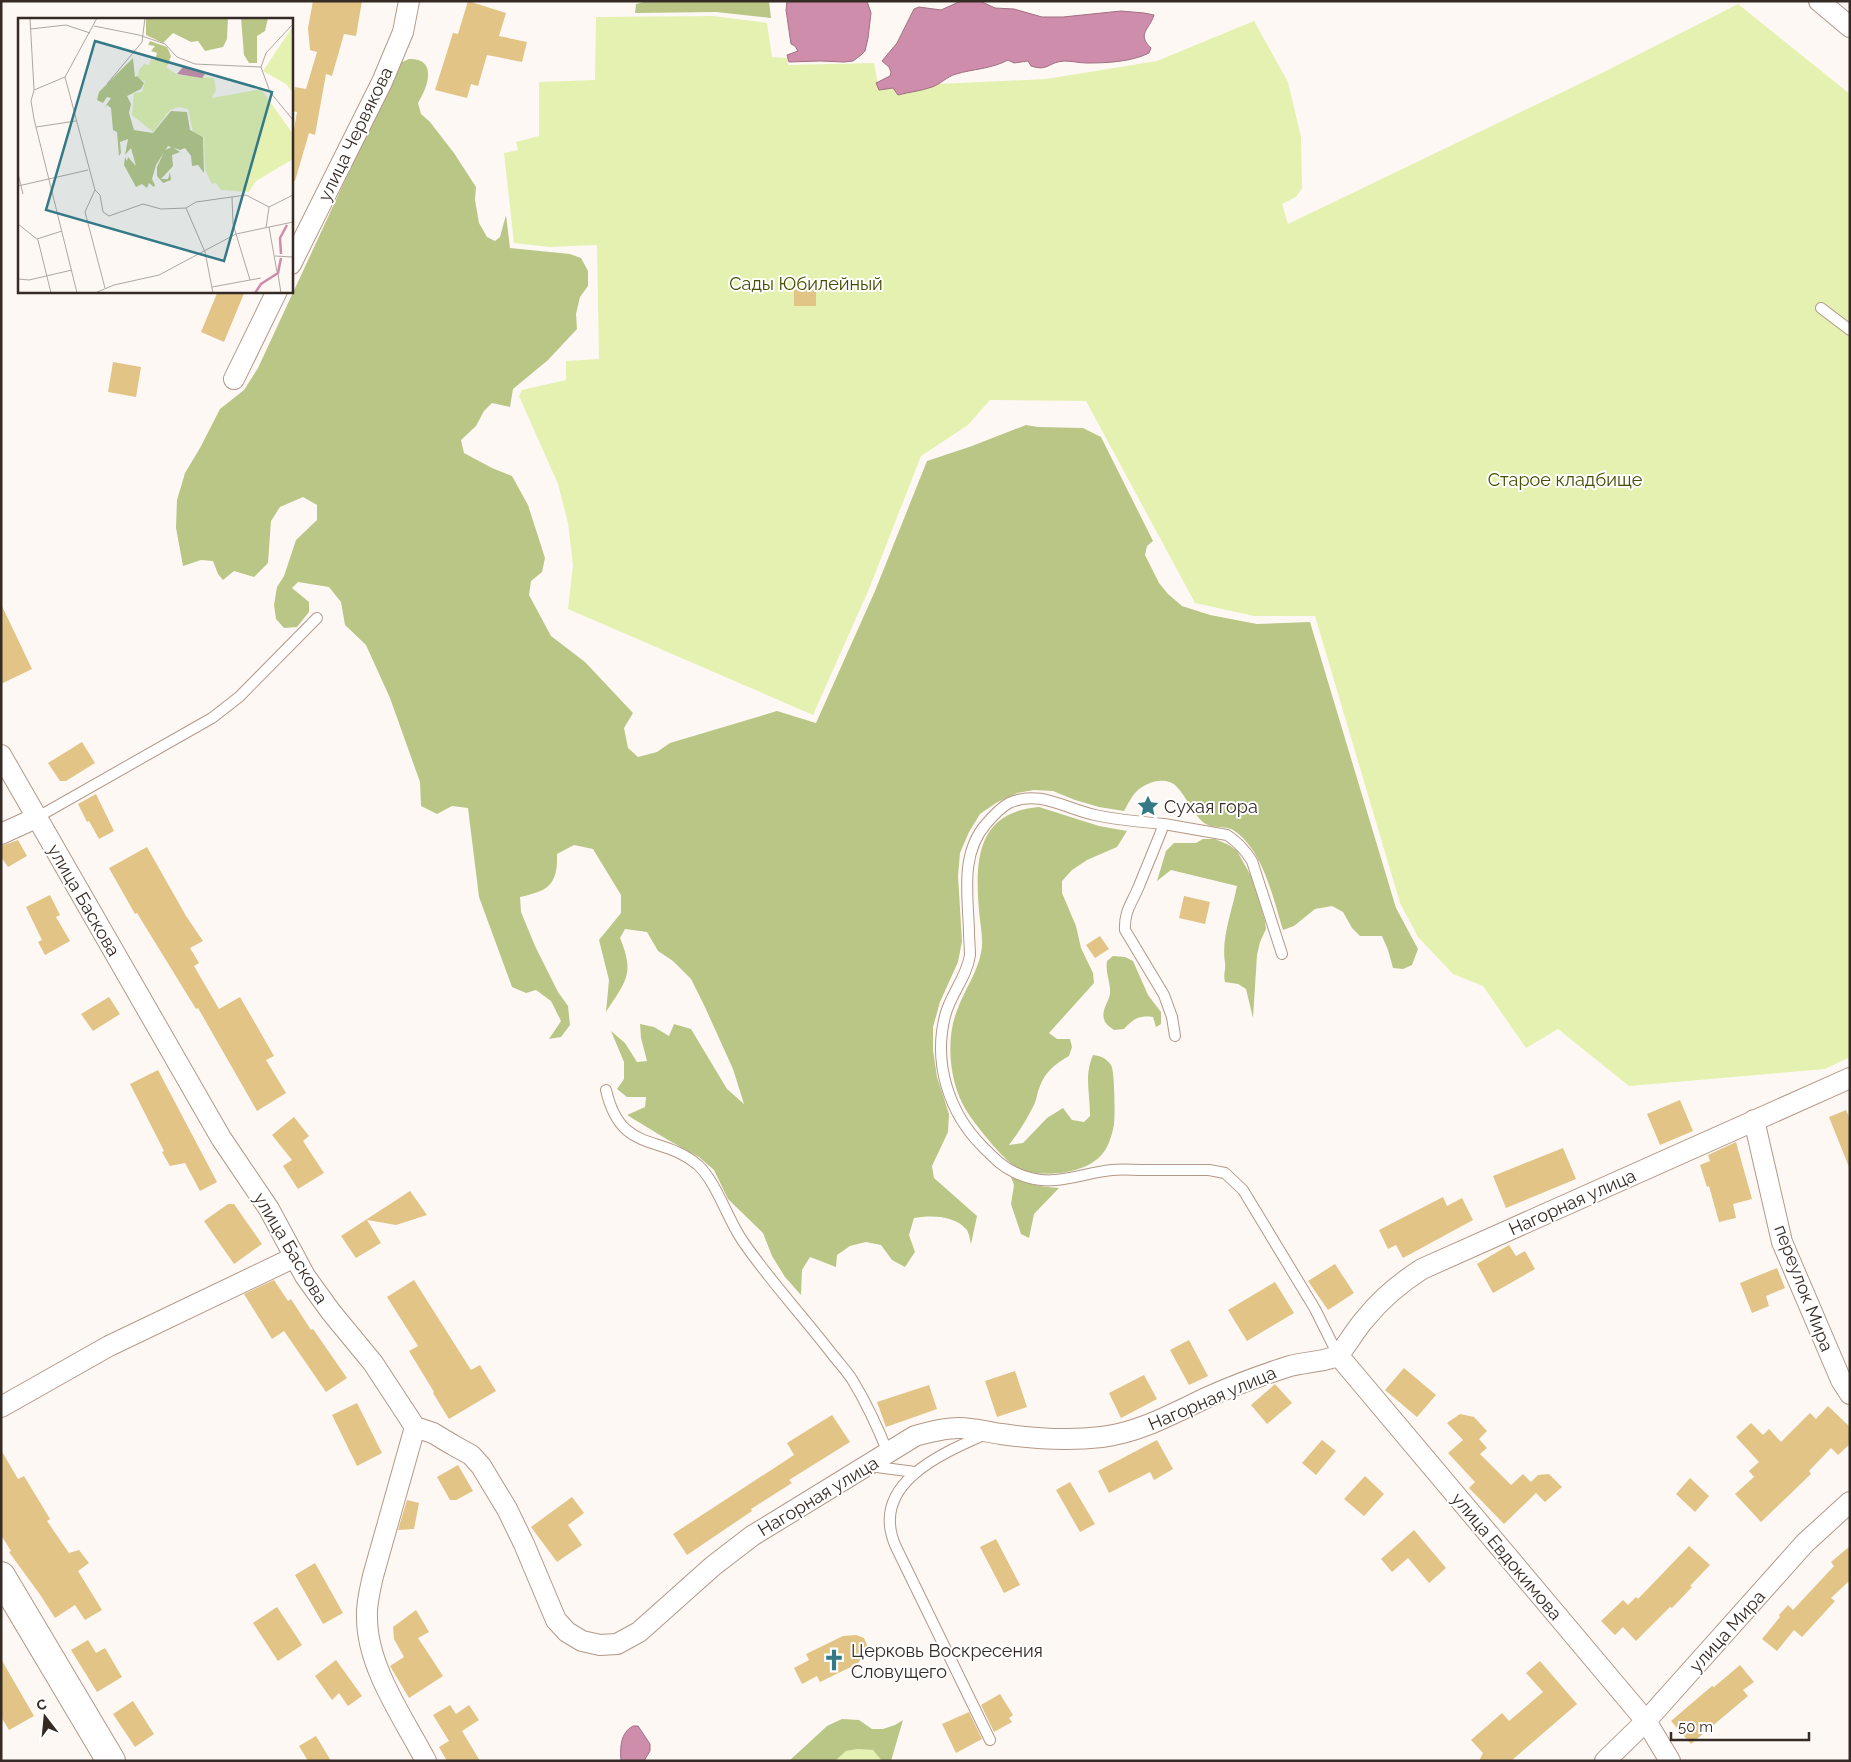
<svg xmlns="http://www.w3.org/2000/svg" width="1851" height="1762" font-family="Raleway,sans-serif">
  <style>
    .green { fill: #e5f1b0 }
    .forest { fill: #bac686 }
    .water { fill: #ce8daa; stroke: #a07082 }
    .building { fill: #e1c486 }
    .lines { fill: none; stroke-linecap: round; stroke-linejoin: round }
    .lane-casing { stroke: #b39887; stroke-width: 12 }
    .street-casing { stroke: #b39887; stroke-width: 22 }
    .secondary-casing { stroke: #b39887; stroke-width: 30 }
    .lane { stroke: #fff; stroke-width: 10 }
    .street { stroke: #fff; stroke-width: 20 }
    .secondary { stroke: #fff; stroke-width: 28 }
    .labels { text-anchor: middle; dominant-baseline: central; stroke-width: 4; stroke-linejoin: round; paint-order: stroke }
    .street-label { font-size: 18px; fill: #352b24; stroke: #fff }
    .park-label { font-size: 18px; fill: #464e00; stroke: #fff }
    .poi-label { font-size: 18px; fill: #352b24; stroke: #fff; text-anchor: start }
    .inset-river { fill: none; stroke: #ce8daa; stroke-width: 2.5 }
    .inset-road { fill: none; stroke: #aea6a1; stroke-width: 1 }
    .view { fill: #347a86; fill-opacity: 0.15; stroke: #347a86; stroke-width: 2.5 }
    .inset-edge { fill: none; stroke: #352b24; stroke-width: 2.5 }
  </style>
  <rect width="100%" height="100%" fill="#fef8f5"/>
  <path class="green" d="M1738,4L1850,94V1057L1825,1069L1629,1086L1558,1029L1526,1048L1483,986L1453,974L1418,937L1400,903L1315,616H1254L1195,603L1086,401L990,400L968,425L921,456L869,589L813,715L568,609L573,565L568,523L558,484L519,396L522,390L566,380V361L599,359L597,245L550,247L514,243L504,153L518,150L516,142L539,136V82L595,80L596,17L713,16L767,23L772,57L788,58V65L874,63L879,89L930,87L938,84L1046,79L1157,61L1254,21L1288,82L1301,137L1302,188L1296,197L1282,204L1288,224L1604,72Z
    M858,1749L873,1750L882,1761H835L846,1751Z"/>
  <path class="forest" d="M648,1H769L771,18L716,12L635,13L636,4Z
    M409,59C438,58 428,87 418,103L421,114L430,122L454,153L476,187L475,200L479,223L487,237L495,241L500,237L506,215L510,248L570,254L581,258L588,271V286L580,297L576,314L577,329L548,360L513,389L510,407L492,403L484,411L476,426L461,440L464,453L492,468L512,476L528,505L545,558L542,572L531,581L529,595L551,636L585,662L633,713L624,728L628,748L638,757L657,752L670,743L777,711L816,723L875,591L927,461L972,446L1026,425L1038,427L1083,428L1101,437L1153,541L1147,546L1145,555L1159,583L1168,594L1182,606L1210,615L1257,624L1310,622L1396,908L1418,949L1412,965L1403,969L1393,968L1388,950L1382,936H1360L1352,928L1343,912L1332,906L1315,909L1294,926L1283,930C1273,898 1263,849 1233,830C1225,825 1212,829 1204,823C1192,813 1187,797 1176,786C1165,776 1146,782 1136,792C1131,797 1127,806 1124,811L1099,807L1075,800L1053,791L1034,790L1017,793L996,803L980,814L969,832L960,853L958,876L962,941L958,962L940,1002L933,1027V1050L937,1077L949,1114L948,1132L932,1166L934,1178L977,1216L971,1244C970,1240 969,1232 966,1229C954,1215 930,1215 914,1218L909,1235L915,1252L905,1267L892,1260L881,1245L866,1242L850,1246L837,1255L836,1267L810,1257L802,1270L801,1295L785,1277L772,1256L763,1233L728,1199L714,1170L699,1157L668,1140L627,1115L645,1107L646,1097H627L617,1089L624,1079V1062L611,1031L625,1043L637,1062L647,1061L641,1038L640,1024L654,1027L669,1036L674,1024L691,1029L727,1089L744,1104L733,1069L704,1005L691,979L673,961L658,951L647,932L625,929L620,938C635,974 626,981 606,1012L609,980L599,940L621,913V895L593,849L574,845L557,854C558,885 548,891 520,897L521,912L535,946L558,992L568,1006L570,1025L561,1037L549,1039L561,1021L551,1001L536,990L526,993L512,987L479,897L468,808L452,806L437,814L421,806L420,782L390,698L366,645L345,625L341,602L329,587L298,582L292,588L309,602V612L297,627L284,628L276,619L274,605L277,587L284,576L296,540L317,520V505L303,497L280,507L271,521L268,563L254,577L234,571L223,580L218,574L213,561L201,560L183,566L176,528L177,500L185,473L200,448L220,409L244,390L258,368L393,77L400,63Z
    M1039,807L1099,826L1127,831L1117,847L1087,860L1072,870L1062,881V893L1076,926L1081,948L1093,973L1094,983L1049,1033L1057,1039H1070L1072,1047L1069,1056C1056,1063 1045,1072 1040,1086C1037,1092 1037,1099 1034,1105C1027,1119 1019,1132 1009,1145L1023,1143L1047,1118L1063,1108L1072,1120L1084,1122L1090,1116C1090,1093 1084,1076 1093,1055C1101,1056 1106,1058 1111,1065C1115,1072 1115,1116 1114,1125C1112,1134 1109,1146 1103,1153C1087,1175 1038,1179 1016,1167C1004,1161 973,1122 966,1110C949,1082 945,1038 958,1008C965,989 977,973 981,953C984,939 980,924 979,911C975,861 976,812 1039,807Z
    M1203,839H1215L1229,845L1237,851L1251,876L1265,921L1266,929L1260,942L1257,955L1253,1018L1246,989L1238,984L1225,982C1223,974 1226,970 1225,963C1221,938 1232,911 1237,886L1171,870L1157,881L1166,851L1174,843H1196Z
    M1113,956L1125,957L1133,961L1148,995L1161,1012V1024L1156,1027L1153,1017C1139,1015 1133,1019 1124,1029L1114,1030C1111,1028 1107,1025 1105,1022C1100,1011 1108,1004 1110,994C1111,983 1105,973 1107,961Z
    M1011,1177C1027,1184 1041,1187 1059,1188L1034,1214L1029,1238L1021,1234L1011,1204L1014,1185Z
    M842,1719L859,1720L872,1729H883L895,1725L903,1720L891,1761H882L873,1750L858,1749L846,1751L835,1761H789L827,1726Z"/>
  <path class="water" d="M787,1H867L871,13L868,38L865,51L861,55L853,61L844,62L820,61L789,62L787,55L798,51L795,46L791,44L786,10Z
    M961,1H980L995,8L1014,9L1042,17H1063L1121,11L1144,13L1154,15C1150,29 1136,34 1151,48L1149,53C1131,62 1107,63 1087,63C1080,63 1072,61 1064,61C1048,62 1048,72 1031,66L1028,61L1014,63L1008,60C991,69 973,69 956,74C946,77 941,84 932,87C921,91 909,92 898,95L893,88L879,90L876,83L890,76L891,72L889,67L882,61L897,43L914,9L919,7L941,10Z
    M633,1726H638L650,1744V1751L644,1761H621C620,1748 620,1733 633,1726Z"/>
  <path class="building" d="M313,1H362L356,36L344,34L332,76L326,74L315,135L309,133L295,181L291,180V146L297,112L291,111V105L295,87L306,89L317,52L310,50L308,28Z
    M468,1L506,13L499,36L527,42L522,62L487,55L478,86L471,84L467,98L435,90L453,33L458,34Z
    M816,288V306H794V289Z
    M218,291H245L224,342L201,332Z
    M113,362L141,367L136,397L108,392Z
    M1,604L32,669L1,684Z
    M82,742L95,763L66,781H60L48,763Z
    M96,794L114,831L99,839L89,821L87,822L78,804Z
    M18,840L27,856L8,867L1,857V846Z
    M147,847L186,916L203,941L190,948L199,963L194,966L219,1009L240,997L274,1056L266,1060L286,1093L257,1111L198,1008L196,1009L137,913L135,914L109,868Z
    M50,895L60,915L56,917L70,941L45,955L38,942L42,940L26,907Z
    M1184,896L1210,902L1205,924L1179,918Z
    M1100,936L1109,949L1095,958L1086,945Z
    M109,997L120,1014L93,1031L81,1014Z
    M158,1070L217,1182L200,1191L185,1163L170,1166L162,1152L164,1151L130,1084Z
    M1680,1100L1693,1131L1660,1145L1647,1114Z
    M1846,1110L1850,1119L1849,1167L1829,1117Z
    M294,1117L309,1136L303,1141L324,1173L298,1189L283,1166L292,1160L272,1135Z
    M1736,1142L1752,1199L1733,1204L1736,1218L1719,1222L1709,1186L1707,1187L1700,1165L1710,1161L1708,1155Z
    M1563,1148L1576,1179L1506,1208L1493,1176Z
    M410,1191L427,1215L396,1225L367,1220L381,1243L356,1258L341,1236Z
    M1443,1197L1447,1206L1462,1198L1473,1220L1403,1258L1396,1245L1388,1249L1379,1230Z
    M228,1204H234L262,1244L234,1264L204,1221Z
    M1509,1245L1516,1256L1525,1251L1535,1269L1493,1293L1477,1264Z
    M1335,1264L1354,1293L1328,1310L1308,1281Z
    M1777,1268L1785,1288L1766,1296L1769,1306L1752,1313L1740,1283Z
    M274,1280L288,1301L291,1299L311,1330L313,1329L347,1378L326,1392L284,1331L272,1339L244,1294Z
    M414,1280L471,1370L480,1365L496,1391L449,1419L433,1393L434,1392L409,1351L418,1346L387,1297Z
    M1275,1282L1294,1313L1247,1341L1228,1310Z
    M1189,1340L1208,1376L1189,1385L1170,1350Z
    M1404,1368L1436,1395L1417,1417L1385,1390Z
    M1015,1371L1027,1407L997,1417L985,1381Z
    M1144,1375L1157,1399L1121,1418L1109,1393Z
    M1275,1384L1292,1403L1267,1424L1251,1405Z
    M929,1385L937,1409L886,1427L877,1402Z
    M357,1403L382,1453L357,1466L332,1415Z
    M1828,1406L1850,1427V1444L1838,1455L1831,1448L1809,1471L1811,1474L1761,1522L1735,1494L1754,1477L1749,1471L1759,1462L1736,1437L1751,1423L1763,1435L1769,1429L1781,1442L1810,1413L1816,1419Z
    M1460,1414L1474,1417L1487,1431L1479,1439L1487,1448L1480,1454L1511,1485L1523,1474L1531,1482L1538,1475L1549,1474L1562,1487L1545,1502L1536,1493L1504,1524L1469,1488L1475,1482L1448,1453L1463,1440L1447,1423Z
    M832,1415L850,1442L789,1480L792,1483L751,1509L752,1511L687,1555L673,1534L794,1455L787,1443Z
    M1157,1440L1173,1469L1154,1480L1150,1472L1109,1493L1098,1471Z
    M1322,1440L1336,1451L1316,1475L1302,1463Z
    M1,1450L18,1479L24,1476L50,1519L47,1521L69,1553L79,1550L89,1563L78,1571L102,1610L85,1620L75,1605L55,1618L41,1596L9,1552L11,1551L1,1535Z
    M458,1465L473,1491L456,1500H450L437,1477Z
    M1365,1476L1384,1494L1364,1516L1344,1499Z
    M1690,1478L1709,1496L1695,1512L1676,1494Z
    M1070,1482L1095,1524L1080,1532L1056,1490Z
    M572,1497L584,1513L568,1525L582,1545L557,1562L531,1527Z
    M407,1500L419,1503L414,1529L398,1530Z
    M1414,1530L1446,1568L1429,1583L1408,1558L1392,1572L1381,1559Z
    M996,1539L1020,1585L1004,1593L980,1547Z
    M1689,1546L1710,1565L1690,1586L1692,1587L1672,1608L1670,1607L1636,1641L1623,1627L1615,1635L1601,1621L1623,1600L1628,1605L1636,1597L1638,1599Z
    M1850,1546V1584L1848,1582L1831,1598L1835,1601L1802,1637L1794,1630L1777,1651L1762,1639L1780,1617L1779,1615L1788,1605L1793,1610L1834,1566L1831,1562Z
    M315,1563L343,1613L323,1624L295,1575Z
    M277,1607L302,1645L278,1661L253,1623Z
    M416,1610L429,1632L418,1638L443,1676L409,1698L390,1666L404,1657L394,1639L393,1627Z
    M856,1635L864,1638L867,1645L866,1653L857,1664L820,1682L817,1676L802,1684L794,1668L809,1660L806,1654L843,1636Z
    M88,1640L96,1653L105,1648L122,1677L97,1692L71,1650Z
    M1,1659L34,1716L9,1730L1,1717Z
    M336,1660L362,1696L348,1706L339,1693L332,1700L315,1676Z
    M1540,1661L1577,1704L1511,1761H1479L1483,1753L1471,1740L1502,1713L1509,1721L1543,1692L1526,1673Z
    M1740,1665L1754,1682L1743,1690L1748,1696L1691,1744L1671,1721L1712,1686L1714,1687Z
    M1000,1694L1013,1715L1009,1718L1012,1722L994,1732L981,1705Z
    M133,1701L154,1734L135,1747L113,1714Z
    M450,1705L456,1714L469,1705L479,1720L462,1731L480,1761H447L439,1747L449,1741L433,1715Z
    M969,1712L982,1739L956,1753L942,1724Z
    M316,1736L331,1761H308L299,1746Z"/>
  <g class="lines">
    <g class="lane-casing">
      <path id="lane" d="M1821,308L1850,330
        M36,818L212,718L239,697L317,618
        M1164,824L1227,835C1238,842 1245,850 1252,861L1282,954
        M1175,1036L1172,1017L1164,995L1125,930C1124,911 1132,903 1139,886C1147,866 1156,845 1164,824C1141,822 1118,820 1095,815C1066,809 1039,789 1009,803C1000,808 992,817 986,824C960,854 968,895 969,932C969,939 970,948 970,955C967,977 950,995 945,1016C933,1064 949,1113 983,1147C993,1157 1001,1166 1014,1172C1051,1190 1075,1174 1112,1170C1122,1169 1133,1170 1143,1170C1165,1170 1187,1170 1209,1170L1225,1173L1243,1190L1315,1309L1338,1355
        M606,1090C621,1155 660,1133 698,1165C717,1183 727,1218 742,1240C769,1280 803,1316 832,1354C839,1363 847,1371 853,1381C867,1404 878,1428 888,1453
        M986,1434C940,1454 868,1485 896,1547L990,1740
        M869,1466L915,1472"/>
    </g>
    <g class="street-casing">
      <path id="street" d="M1819,1L1850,27
        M291,264L382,82L403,32L409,1
        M234,379L277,291
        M1,755L221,1138L269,1209L305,1276L331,1312L373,1363L415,1427L373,1576C370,1590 366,1604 367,1618C367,1667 404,1719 426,1761
        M1,834L36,818
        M1754,1120L1782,1242L1841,1380L1850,1394
        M1338,1355L1646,1721L1670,1761
        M1,1407L109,1346L295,1257
        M415,1427L433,1433L453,1445L471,1455L481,1466L507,1509L524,1544L556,1620L567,1632L582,1641L600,1645L617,1644L639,1632L713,1566L752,1536L915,1436C929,1432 944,1428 959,1428C973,1428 987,1432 1001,1434C1035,1439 1068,1441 1102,1437C1141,1432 1174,1413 1208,1397C1235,1385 1262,1375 1290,1366C1303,1362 1327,1362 1338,1355C1343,1351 1358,1326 1365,1319C1381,1299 1400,1283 1422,1269L1850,1078
        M1605,1761L1646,1721L1805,1543L1850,1502"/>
    </g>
    <g class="secondary-casing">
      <path id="secondary" d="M1,1576L111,1761"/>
    </g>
    <use href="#lane" class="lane"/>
    <use href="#street" class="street"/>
    <use href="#secondary" class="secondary"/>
  </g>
  <defs>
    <g id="sight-bare" transform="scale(1.725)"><path d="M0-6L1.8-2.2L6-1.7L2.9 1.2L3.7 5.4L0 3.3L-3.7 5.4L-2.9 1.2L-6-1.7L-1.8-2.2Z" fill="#347a86" stroke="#fff" stroke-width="2.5" paint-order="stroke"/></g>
    <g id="church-bare" transform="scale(1.725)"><path d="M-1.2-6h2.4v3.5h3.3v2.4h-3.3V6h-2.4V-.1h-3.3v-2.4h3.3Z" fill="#347a86" stroke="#fff" stroke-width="2.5" paint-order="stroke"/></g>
  </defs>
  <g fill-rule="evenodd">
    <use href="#sight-bare" x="1148" y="806"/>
    <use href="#church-bare" x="834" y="1660"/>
  </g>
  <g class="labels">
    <g class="street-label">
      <text transform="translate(355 134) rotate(-64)">улица Червякова</text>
      <text transform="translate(84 900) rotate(60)">улица Баскова</text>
      <text transform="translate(1572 1202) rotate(-24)">Нагорная улица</text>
      <text transform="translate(291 1248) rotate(59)">улица Баскова</text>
      <text transform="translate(1804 1288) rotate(69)">переулок Мира</text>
      <text transform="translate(1212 1398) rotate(-23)">Нагорная улица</text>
      <text transform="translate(818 1496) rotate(-31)">Нагорная улица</text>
      <text transform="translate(1507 1556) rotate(50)">улица Евдокимова</text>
      <text transform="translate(1727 1631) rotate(-48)">улица Мира</text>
    </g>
    <g class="park-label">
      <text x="806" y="283">Сады Юбилейный</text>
      <text x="1565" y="479">Старое кладбище</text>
    </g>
    <g class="poi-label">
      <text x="1164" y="806">Сухая гора</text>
      <text x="851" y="1650">Церковь Воскресения<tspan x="851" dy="21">Словущего</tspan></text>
    </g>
  </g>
  <g transform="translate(18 18)">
    <rect width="275" height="275" fill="#fef8f5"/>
    <path d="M275,8V75L268,66L245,53ZM133,41L150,46L149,50L160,57L196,60L198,72L194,80L243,71L275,116V141L238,163L231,174L203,172L198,165L194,166L187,152L186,119L175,114L170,91L161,89L152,92L135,114L114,97L116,75L124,74L127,63L119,61L121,52L126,46L131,47Z" fill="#e5f1b0"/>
    <path d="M128,0H210L209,21L205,29L187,33L180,23L173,24L155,15L145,25L128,17ZM223,0H250L247,13L239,18V45H231L226,37ZM132,23L149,29L153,38L150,46L137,42L139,35L133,33L137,28L130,27ZM115,40L117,59L119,58L126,65L123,71L109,78L113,86L111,95L116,112L135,115L153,93L169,94L172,112L185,119L186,155L180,147L174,148L173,138L167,130L162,132L150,128L138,147L134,161L137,167L136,169L131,165L129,170L124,166L118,169L106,147L107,139L109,143L110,139L118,148L113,130L107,137L110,121L102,124L103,135L101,138L99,114L95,112L93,90L89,87L86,90L93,80L89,79L85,85L79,82L81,74ZM154,129L162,134L154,137L155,148L143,161H150L152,154L153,162L145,165L139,158V149L147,132Z" fill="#bac686"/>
    <path d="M165,49L170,50L187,56L184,60L159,56Z" fill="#ce8daa"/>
    <path class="inset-river" d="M263,236L262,220L269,207M237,275L243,266L260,255L263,240"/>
    <path class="inset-road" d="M12,0L16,72M76,8L121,17L147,26L159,39L177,46L243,49L252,74L275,102M12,11L48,7L72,15M243,49L248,35L275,6M47,59L77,172L67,194L87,270M89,66L124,24L127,0M16,72L13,83L16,101L59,275M16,72L47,59L79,0M18,109L58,103M0,156L5,176M0,168L70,152M77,172L82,177L85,194L91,198L125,186L143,191L168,190L178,184L228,177L251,189L275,177M214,179L215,206L232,262M168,190L187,234L195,275M0,206L20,222L33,275M251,209L259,254M248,210L251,189M19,221L44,213M257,238L275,239M260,256L263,275M0,261L11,262L54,252M194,269L243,260M77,275L96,267L141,257L218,216L275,204"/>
    <path class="view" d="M77,23L254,74L206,243L28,192Z"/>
    <rect width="275" height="275" class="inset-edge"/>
  </g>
  <rect width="1851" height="1762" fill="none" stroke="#352b24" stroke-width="5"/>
  <g transform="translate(45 1717) rotate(344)" stroke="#ffffff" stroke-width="4" paint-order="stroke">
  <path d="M0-4L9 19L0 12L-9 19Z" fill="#352b24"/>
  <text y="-8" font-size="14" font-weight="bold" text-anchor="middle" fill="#352b24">С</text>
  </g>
  <path d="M1671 1732v8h138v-8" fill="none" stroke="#352b24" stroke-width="2.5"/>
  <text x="1678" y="1732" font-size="15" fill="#352b24" stroke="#ffffff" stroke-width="4" paint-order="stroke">50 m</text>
</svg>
